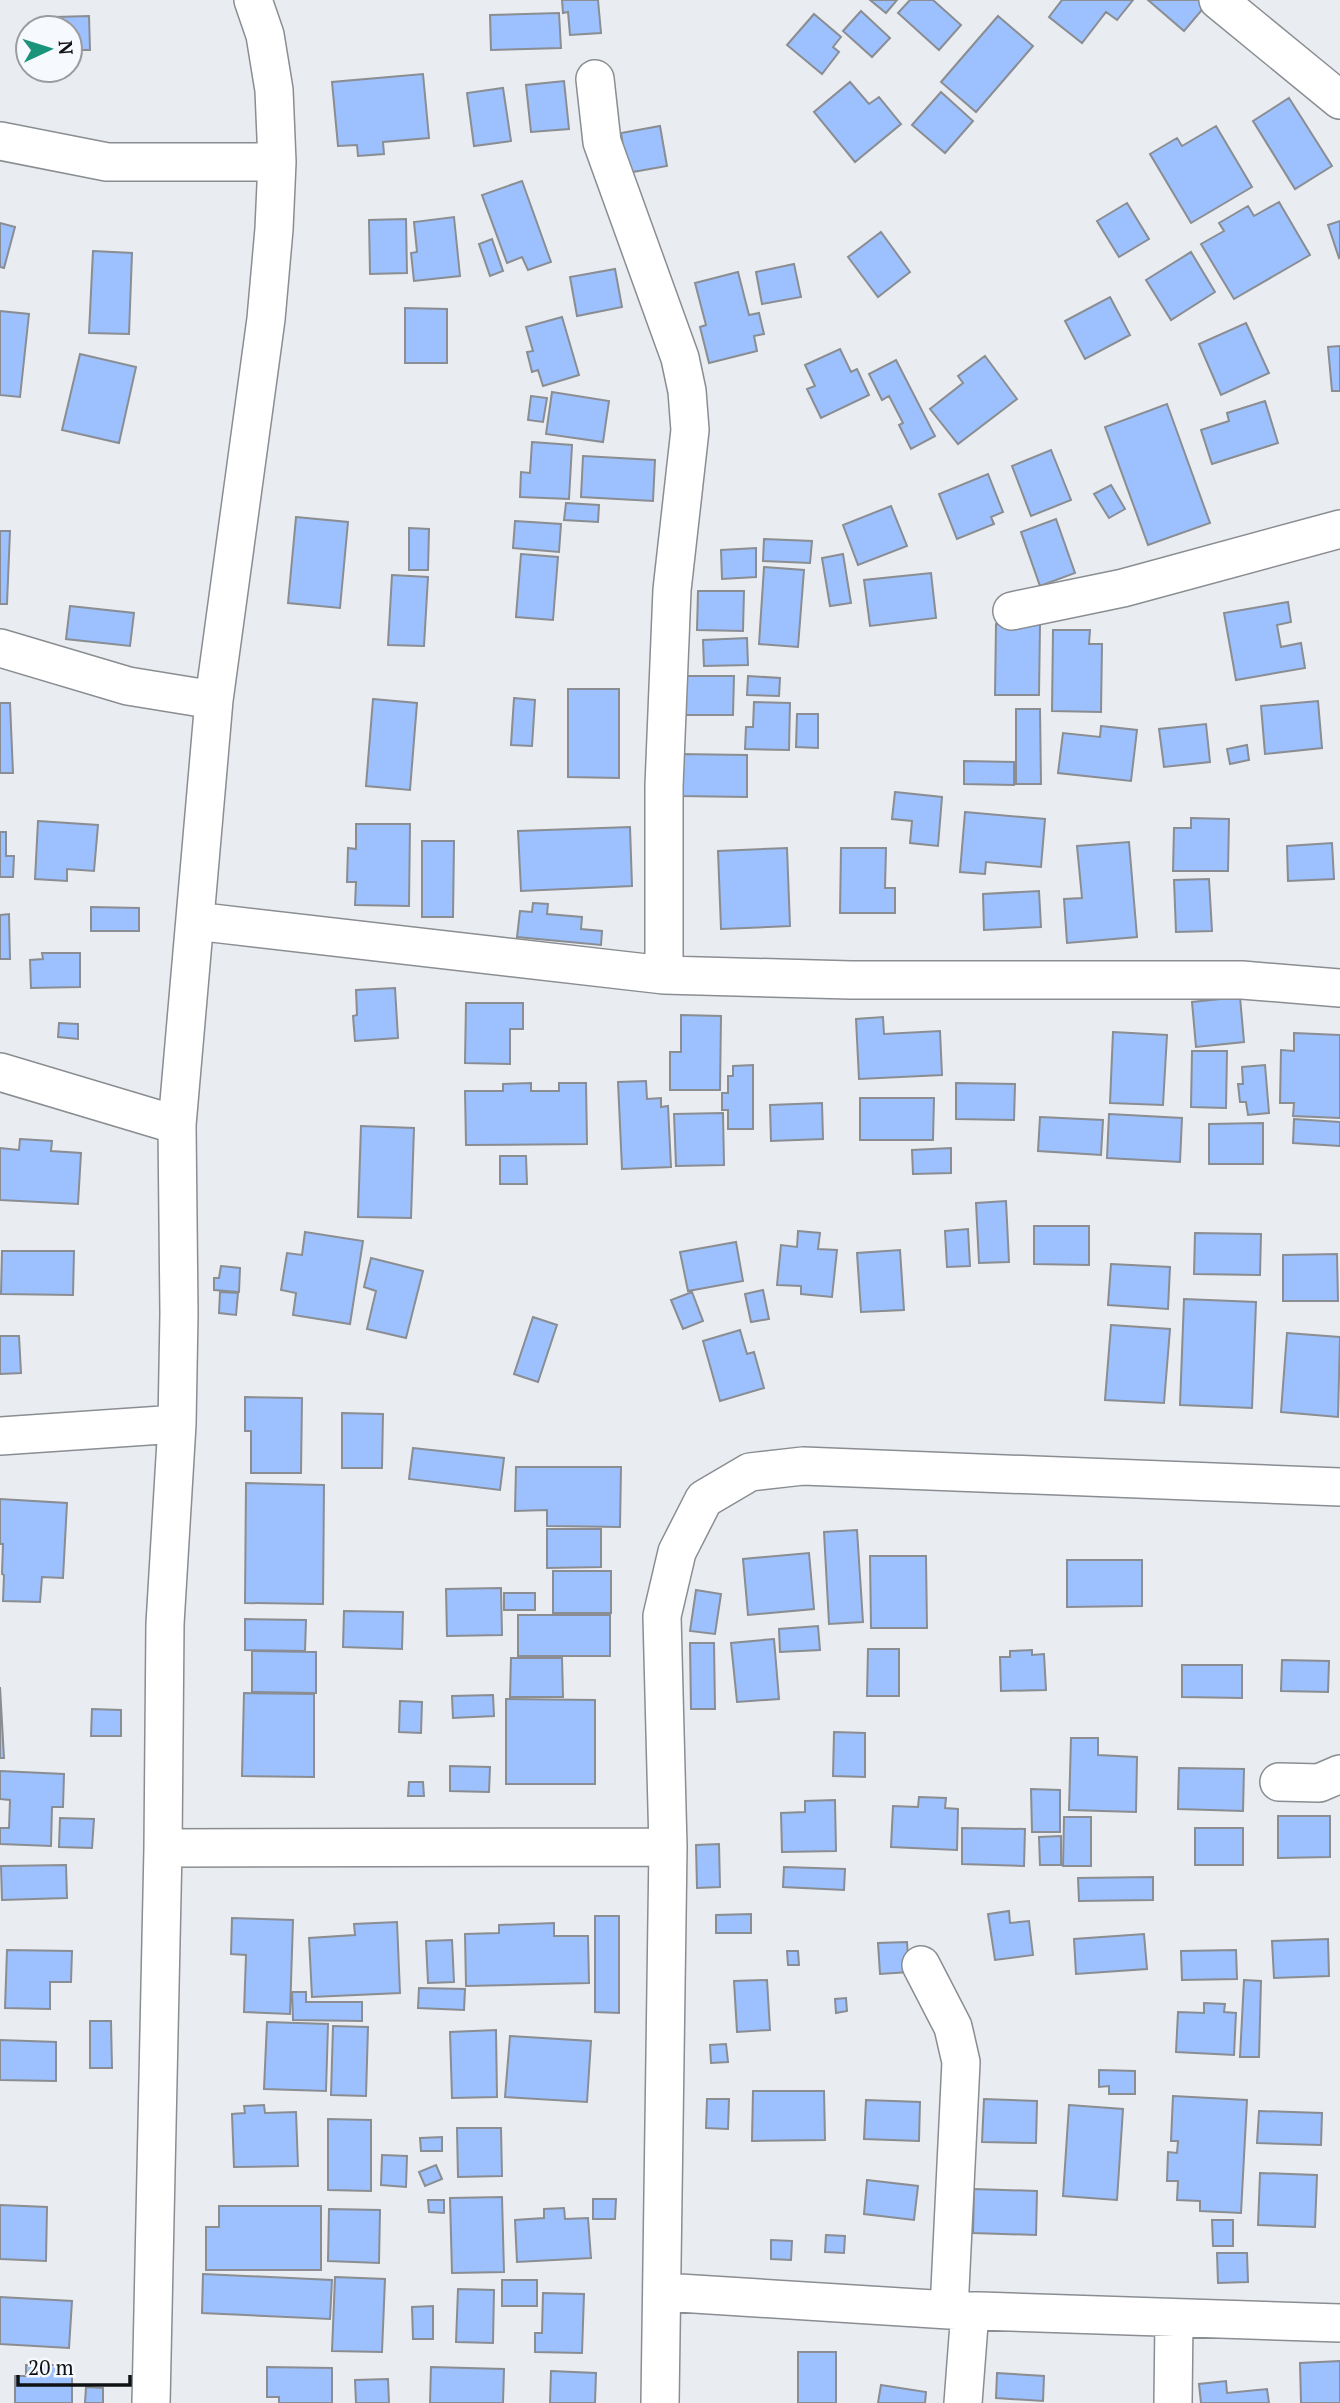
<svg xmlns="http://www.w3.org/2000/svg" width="1340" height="2403" font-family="'PT Serif',serif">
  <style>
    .building { fill: #9dc0fe; stroke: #8a8d91; stroke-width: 2 }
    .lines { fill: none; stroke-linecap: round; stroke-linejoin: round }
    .minor-casing { stroke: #8a8d91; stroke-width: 40 }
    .minor { stroke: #fff; stroke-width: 37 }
  </style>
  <rect width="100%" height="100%" fill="#e9ecf1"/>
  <path class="building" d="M562,0H598L601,33L570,35L568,12L563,13Z
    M870,0H897L886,13Z
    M910,0H933L961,25L939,50L898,13Z
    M1062,0H1133L1117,20L1106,12L1082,43L1049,17Z
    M1148,0H1202L1207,4L1184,31Z
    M861,11L890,38L872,57L843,31Z
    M559,13L561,48L491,50L490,15Z
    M814,14L841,37L833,47L839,52L822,74L787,45Z
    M89,16L90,50H70V28H56L55,17Z
    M998,16L1033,46L976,112L941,82Z
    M423,74L429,138L383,142L384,154L358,156L357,145L338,146L332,82Z
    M564,81L569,129L531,132L526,85Z
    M850,82L869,104L879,97L901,124L855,162L814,112Z
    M503,88L511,141L474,146L467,93Z
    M941,92L973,121L945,153L912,125Z
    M1289,98L1332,166L1295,189L1253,121Z
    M660,126L667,166L627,173L621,133Z
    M1216,126L1252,187L1191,223L1150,154L1177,138L1182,146Z
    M522,181L551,262L528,270L522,257L507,263L482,195Z
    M1279,202L1310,255L1234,299L1201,244L1224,231L1219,223L1248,206L1254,216Z
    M1127,203L1149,239L1119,257L1097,221Z
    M454,217L460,276L414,281L411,253L417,252L414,222Z
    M406,219L407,273L370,274L369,220Z
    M1340,221V257L1339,258L1328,225Z
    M0,223L15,227L4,268L0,267Z
    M881,232L910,272L878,297L848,257Z
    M492,239L503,271L490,276L479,244Z
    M93,251L132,253L129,334L89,333Z
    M1191,252L1215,292L1171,320L1146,280Z
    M794,264L801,297L762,304L756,272Z
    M615,269L622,307L577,316L570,277Z
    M738,272L749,315L759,313L764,334L754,336L757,351L709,363L700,327L706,325L695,283Z
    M1110,297L1130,335L1085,359L1065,321Z
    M405,308L447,309V363H405Z
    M0,311L29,314L20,397L0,395Z
    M562,317L579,375L543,386L538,370L532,372L527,352L533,351L526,327Z
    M1246,323L1269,373L1221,395L1199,344Z
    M1340,346V391H1332L1328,347Z
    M840,349L851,372L857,369L869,395L821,418L807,389L815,386L805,365Z
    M80,354L136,367L119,443L62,430Z
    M985,356L1017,399L958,444L930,409L963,383L958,376Z
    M896,360L935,436L911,449L899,425L903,423L889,396L882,400L869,374Z
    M552,392L609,401L603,442L546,434Z
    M531,396L547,398L543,422L528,420Z
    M1265,401L1278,443L1212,464L1201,430L1229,421L1227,413Z
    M1167,404L1210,523L1148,545L1105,427Z
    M532,442L572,445L569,499L520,497L521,472L530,473Z
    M1051,450L1071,500L1031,516L1012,466Z
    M583,456L655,460L653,501L581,497Z
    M988,474L1003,512L991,517L994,524L957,539L939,494Z
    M1111,485L1125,509L1109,518L1094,494Z
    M566,503L599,505L598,522L564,520Z
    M891,506L907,546L858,565L843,525Z
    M296,517L348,522L340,608L288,603Z
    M1056,519L1075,573L1040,586L1021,532Z
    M515,521L561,524L559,552L513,548Z
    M409,528L429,529L428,570H409Z
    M0,531H10L7,604H0Z
    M764,539L812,541L810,563L763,561Z
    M756,548V577L722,579L721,550Z
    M521,554L558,557L553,620L516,617Z
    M843,554L851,603L830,606L822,558Z
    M764,567L804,570L798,647L759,644Z
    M931,573L936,618L870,626L864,580Z
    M392,575L428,577L424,646L388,645Z
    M698,591H744L743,631L697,630Z
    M1288,602L1291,622L1277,625L1281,647L1301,643L1305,668L1236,680L1224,613Z
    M70,606L134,613L130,646L66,639Z
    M996,624L1040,625L1039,695H995Z
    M1053,630H1090L1089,644H1102L1101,712L1052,711Z
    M747,638L748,665L704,666L703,640Z
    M682,676H734L733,715H681Z
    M748,676L780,678L779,696L747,695Z
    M568,689H619V778L568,777Z
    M514,698L535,700L532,746L511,745Z
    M373,699L417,703L410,790L366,786Z
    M1318,701L1322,748L1265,754L1261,706Z
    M754,702L790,703L789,750L745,749L746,727H753Z
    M0,703H10L13,773H0Z
    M1016,709H1040L1041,784H1016Z
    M797,714H818V748L796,747Z
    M1206,724L1210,762L1164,767L1159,729Z
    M1101,726L1137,730L1131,781L1058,773L1063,733L1100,737Z
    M1247,745L1249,760L1230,764L1227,749Z
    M679,754L747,755V797L678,796Z
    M964,761L1014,762V785L964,784Z
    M895,792L942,797L938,846L910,843L912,821L892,819Z
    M965,812L1045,819L1041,867L986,862L985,874L960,872Z
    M1191,818L1229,819L1228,871H1173L1174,828H1191Z
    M38,821L98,825L94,871L67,869V881L35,879Z
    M356,824H410L409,906L355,905L356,882H347L348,848L356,849Z
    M630,827L632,886L521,891L518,831Z
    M0,832H6V856H14L13,877H0Z
    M422,841H454L453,917H422Z
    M1129,842L1137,937L1067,943L1064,899L1082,898L1077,846Z
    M1332,843L1334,879L1288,881L1287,846Z
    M787,848L790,926L721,929L718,851Z
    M841,848H886L885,888H895V913H840Z
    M1209,879L1212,931L1176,932L1174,880Z
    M1039,891L1041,927L984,930L983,894Z
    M533,903L548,904L547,914L582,917L581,929L602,931L601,945L517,937L520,911L532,912Z
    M91,907L139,908V931H91Z
    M9,914L10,959H0V915Z
    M42,953H80V987L31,988L30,960L43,959Z
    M395,988L398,1038L355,1041L353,1016L357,1015L356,990Z
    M1240,997L1244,1042L1196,1047L1192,1002Z
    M466,1003H523V1029H510V1064L465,1063Z
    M681,1015L721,1016L720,1090H670V1052H681Z
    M883,1017L884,1034L940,1031L942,1075L859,1079L856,1019Z
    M59,1023L78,1024V1039L58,1037Z
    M1113,1032L1167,1035L1163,1105L1110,1103Z
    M1294,1033L1340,1035V1118L1293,1116L1294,1103H1280L1281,1050L1294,1051Z
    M1192,1051H1227L1226,1108L1191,1107Z
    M753,1065V1129H728V1110H722V1093H728V1076H733V1066Z
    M1265,1065L1269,1113L1248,1115L1246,1102H1240L1238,1084H1243L1242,1067Z
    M646,1081L647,1099L661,1098V1107L668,1106L671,1167L622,1169L618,1082Z
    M531,1083V1091H559V1083H586L587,1144L466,1145L465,1091H503V1084Z
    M956,1083L1015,1084L1014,1120L956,1119Z
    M860,1098H934L933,1140H860Z
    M822,1103L823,1139L771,1141L770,1105Z
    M723,1113L724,1165L676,1166L674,1114Z
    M1109,1114L1182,1118L1180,1162L1107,1158Z
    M1040,1117L1103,1120L1101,1155L1038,1151Z
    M1294,1119L1340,1122V1146L1293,1143Z
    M1263,1123V1164H1209V1124Z
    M361,1126L414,1128L411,1218L358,1217Z
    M20,1139L52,1141L51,1151L81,1153L78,1204L0,1200V1148L19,1150Z
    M951,1148V1173L913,1174L912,1150Z
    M500,1156H526L527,1184H500Z
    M1006,1201L1009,1262L979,1263L976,1203Z
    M1034,1226H1089V1265L1034,1264Z
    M968,1229L970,1266L947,1267L945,1231Z
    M798,1231L820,1233L818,1249L837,1250L832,1297L801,1294V1286L777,1285L781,1245L797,1247Z
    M305,1232L363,1241L350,1324L293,1315L296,1293L281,1290L287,1253L302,1255Z
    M1195,1233L1261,1234L1260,1275L1194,1274Z
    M736,1242L743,1281L688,1291L680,1252Z
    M900,1250L904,1310L861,1312L857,1253Z
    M2,1251H74L73,1295L1,1294Z
    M1337,1254L1338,1301H1283V1255Z
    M371,1258L423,1271L406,1338L367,1329L376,1291L364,1287Z
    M1111,1264L1170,1267L1168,1309L1108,1305Z
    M221,1266L240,1268L239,1292L214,1290V1278H219Z
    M763,1290L769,1319L751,1322L745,1294Z
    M220,1292L238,1293L236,1315L219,1313Z
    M692,1292L703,1321L683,1329L671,1300Z
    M1184,1299L1256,1302L1252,1408L1180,1405Z
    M533,1317L557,1325L538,1382L514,1374Z
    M1111,1325L1170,1329L1164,1403L1105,1400Z
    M740,1330L747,1354L754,1352L764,1388L720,1401L703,1341Z
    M1287,1333L1340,1337L1338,1417L1281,1412Z
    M0,1336H19L21,1373L0,1374Z
    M245,1397L302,1398L301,1473H251V1431H245Z
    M342,1413L383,1414L382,1468H342Z
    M413,1448L504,1458L500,1490L409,1479Z
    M516,1467H621L620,1527L547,1526V1510L515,1511Z
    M246,1483L324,1485L323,1604L245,1603Z
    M0,1499L67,1503L63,1578L42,1577L40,1602L3,1601L4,1575L2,1574L3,1544H0Z
    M547,1529H601V1567L547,1568Z
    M857,1530L863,1622L829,1624L824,1532Z
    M809,1553L814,1609L748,1615L743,1559Z
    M870,1556H926L927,1628H871Z
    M1067,1560H1142V1606L1067,1607Z
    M553,1571H611V1613H553Z
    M501,1588L502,1635L447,1636L446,1589Z
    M696,1590L721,1594L715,1634L690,1631Z
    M504,1593H535V1610H504Z
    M344,1611L403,1612L402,1649L343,1647Z
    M518,1615H610V1656H518Z
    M245,1619L306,1620L305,1651L245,1650Z
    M818,1626L820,1650L780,1652L779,1629Z
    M774,1639L779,1699L737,1702L731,1643Z
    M690,1643H714L715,1709H691Z
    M868,1649H899V1696H867Z
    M1032,1650V1655L1044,1654L1046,1690L1001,1691L1000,1657H1010V1651Z
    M252,1651L316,1652V1693L252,1692Z
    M511,1658H562L563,1697H510Z
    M1282,1660L1329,1661L1328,1692L1281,1691Z
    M1182,1665H1242V1698L1182,1697Z
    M0,1687L4,1758H0Z
    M244,1693L314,1694V1777L242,1776Z
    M493,1695L494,1716L453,1718L452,1696Z
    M506,1699L595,1700V1784H506Z
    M400,1701L422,1702L421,1733L399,1732Z
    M92,1709L121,1710V1736H91Z
    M834,1732L865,1733V1777L833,1776Z
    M1071,1738H1098V1755L1137,1757L1136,1812L1069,1810Z
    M450,1766L490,1767L489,1792L450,1791Z
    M1179,1768L1244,1769L1243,1811L1178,1809Z
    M0,1771L64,1774L63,1807H52L51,1846L0,1844V1828H9L10,1800L0,1799Z
    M409,1782H423L424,1796H408Z
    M1031,1789L1060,1790V1832H1032Z
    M919,1797L946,1798L945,1808L958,1809L957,1850L891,1847L893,1806L918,1807Z
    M835,1800L836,1851L782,1852L781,1813L805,1812V1801Z
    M1278,1816H1330V1857L1278,1858Z
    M1064,1817H1091V1866H1063Z
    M60,1818L94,1819L92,1848L59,1847Z
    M962,1828L1025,1829L1024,1866L962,1864Z
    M1195,1828H1243V1865H1195Z
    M1061,1836V1865H1040L1039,1837Z
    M719,1844L720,1887L697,1888L696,1845Z
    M66,1865L67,1898L2,1900L1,1866Z
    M784,1867L845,1869L844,1890L783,1887Z
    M1153,1877V1900L1079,1901L1078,1878Z
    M1009,1911L1010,1923L1029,1921L1033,1955L995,1960L988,1914Z
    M751,1914V1933H716V1915Z
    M595,1916H619V2013L595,2012Z
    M232,1918L293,1920L290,2014L244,2012L246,1955L231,1954Z
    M397,1922L400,1993L312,1997L309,1938L355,1935L354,1924Z
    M554,1923V1936H588L589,1983L466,1986L465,1934L499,1933V1925Z
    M1144,1934L1147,1969L1076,1974L1074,1939Z
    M1328,1939L1329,1976L1274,1978L1272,1941Z
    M452,1940L454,1982L428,1983L426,1941Z
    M907,1942L909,1972L880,1974L878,1943Z
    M7,1950L72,1951L71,1982H50V2009L5,2008Z
    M1236,1950L1237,1979L1182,1980L1181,1951Z
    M787,1951H798L799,1965H788Z
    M767,1980L770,2030L737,2032L734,1981Z
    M1244,1980L1261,1981L1259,2057H1240Z
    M419,1988L465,1989L464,2010L418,2008Z
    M292,1992H306V2002H362V2021L293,2020Z
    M846,1998L847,2011L836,2013L835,1999Z
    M1204,2003L1225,2004L1224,2012L1236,2013L1234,2055L1176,2052L1178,2012L1204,2013Z
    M90,2021H111L112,2068H90Z
    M267,2022L328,2024L326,2091L264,2089Z
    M333,2026L368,2027L366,2096L331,2095Z
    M496,2030L497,2097L452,2098L450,2032Z
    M510,2036L591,2041L587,2102L505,2097Z
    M0,2040L56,2042V2081L0,2080Z
    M726,2044L728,2062L711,2063L710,2045Z
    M1099,2070L1135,2071V2094H1109V2086L1099,2087Z
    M753,2091H824L825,2140L752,2141Z
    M1173,2096L1247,2100L1241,2213L1200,2211V2201L1177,2200L1178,2181H1167L1168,2152L1177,2153L1178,2141H1171Z
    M707,2099H729L728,2129L706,2128Z
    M984,2099L1037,2101L1036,2143L982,2142Z
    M866,2100L920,2102L919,2141L864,2139Z
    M264,2105L265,2113L296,2112L298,2166L234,2167L232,2114L245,2113L244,2106Z
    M1069,2105L1123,2109L1117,2200L1063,2196Z
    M1259,2111L1322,2113L1321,2145L1257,2143Z
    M328,2119L371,2120V2191L328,2190Z
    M457,2128H501L502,2176L458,2177Z
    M442,2137V2151H421L420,2138Z
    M382,2155L407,2156L406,2187L381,2185Z
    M436,2165L442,2179L425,2186L419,2172Z
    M1260,2173L1317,2175L1315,2227L1258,2225Z
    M867,2180L918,2186L914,2220L864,2214Z
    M974,2189L1037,2191L1036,2235L973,2233Z
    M502,2197L504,2272L452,2273L450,2198Z
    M593,2199H616L615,2219H593Z
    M428,2200H444V2213L429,2212Z
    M0,2205L47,2207L46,2261L0,2259Z
    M219,2206H321V2270H206V2227H219Z
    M564,2208L565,2219L588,2218L591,2258L517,2262L515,2220L544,2218V2209Z
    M329,2209L380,2210L379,2263L328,2261Z
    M1212,2220H1233V2246H1213Z
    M826,2235L845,2236L844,2253L825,2252Z
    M771,2240L792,2241L791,2260L771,2259Z
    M1217,2253H1247L1248,2282L1218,2283Z
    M203,2274L332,2280L330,2319L202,2313Z
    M335,2277L385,2279L382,2352L332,2351Z
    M502,2280H537V2306H502Z
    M458,2289L494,2290L493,2343L456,2342Z
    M543,2293L584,2294L582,2353L535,2352V2333H542Z
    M0,2297L72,2301L69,2348L0,2344Z
    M433,2306V2339H413L412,2307Z
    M798,2352H836V2403H798Z
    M1340,2361V2403H1301L1300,2363Z
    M26,2365H72V2403H15V2376H26Z
    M267,2367L332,2368V2403H279V2397H267Z
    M431,2367L504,2369L503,2403H430Z
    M551,2371L596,2373L595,2403H550Z
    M997,2373L1044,2376L1043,2401L996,2398Z
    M388,2379L389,2403H356L355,2380Z
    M1226,2381L1227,2393L1267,2389L1269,2403H1201L1199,2384Z
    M881,2385L926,2392L925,2403H878Z
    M86,2387L103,2388V2403H85Z"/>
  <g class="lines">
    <g class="minor-casing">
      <path id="minor" d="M1218,0L1340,100
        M595,79L602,142L680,358L687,391L690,430L672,590L664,786V975
        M0,141L107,162H277
        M1012,611L1123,588L1340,529
        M0,648L128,686L214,700
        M195,921L664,975L851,980H1242L1340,988
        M0,1072L177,1125
        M0,1436L177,1424
        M1279,1782L1319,1783L1340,1774
        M163,1848L668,1847
        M921,1965L953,2027L961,2062L949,2310
        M663,2292L949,2310L1340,2323
        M151,2403L163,1848L165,1624L177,1424L179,1314L177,1125L214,700L266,319L274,229L277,162L274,90L265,35L253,0
        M660,2403L668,1847L662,1616L677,1552L704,1499L750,1472L803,1466L1340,1487
        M963,2403L970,2311
        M1173,2403L1174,2319"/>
    </g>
    <use href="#minor" class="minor"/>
  </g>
  <g transform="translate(49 49) rotate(86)"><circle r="33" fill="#f6f9fe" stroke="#9a9ca0" stroke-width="2"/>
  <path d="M0-5L12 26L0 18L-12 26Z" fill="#19947a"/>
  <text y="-10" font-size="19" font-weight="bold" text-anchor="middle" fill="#101112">N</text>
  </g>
  <path d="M18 2375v10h112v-10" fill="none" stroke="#101112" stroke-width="3.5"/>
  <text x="28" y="2375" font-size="21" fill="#101112" stroke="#f6f9fe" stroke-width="5" paint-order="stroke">20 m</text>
</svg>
